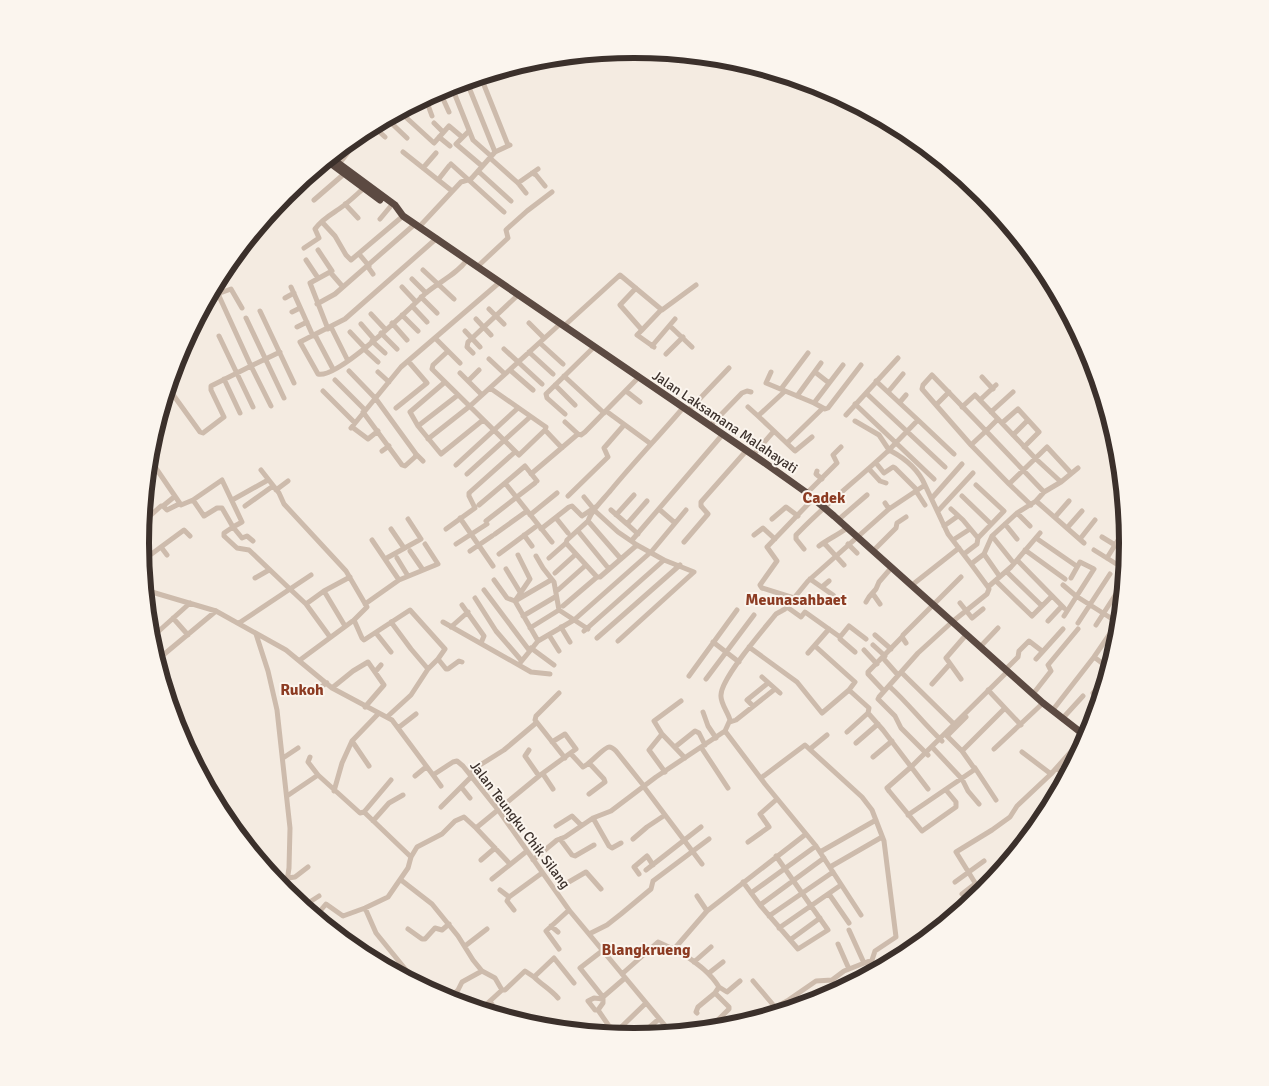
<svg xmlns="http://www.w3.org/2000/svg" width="1269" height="1086" font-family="Signika,sans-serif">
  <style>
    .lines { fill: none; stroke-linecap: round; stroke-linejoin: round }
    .minor { stroke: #cdbbac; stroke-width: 5 }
    .highway { stroke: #5c4a42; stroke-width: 7 }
    .labels { text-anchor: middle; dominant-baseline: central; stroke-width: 4; stroke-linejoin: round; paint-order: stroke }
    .street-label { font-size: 14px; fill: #3b302b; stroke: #fbf5ee }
    .quarter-label { font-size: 16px; font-weight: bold; fill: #8c3b22; stroke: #fbf5ee }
    .rim { fill: none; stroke: #3b302b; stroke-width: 6 }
  </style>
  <rect width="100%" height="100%" fill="#f4ebe1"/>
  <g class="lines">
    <path class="minor" d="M466,80L495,152
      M451,85L473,140L491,156
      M484,85L508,145
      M439,90L449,112
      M425,97L432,116
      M399,111L434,143L449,126L462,137
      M386,118L407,138
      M434,123L443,132
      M372,125L385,137
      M469,131L456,144L482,166
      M439,137L450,146
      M403,152L452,191
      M490,158L518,183L526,193
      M339,164L356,142L376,123
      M451,164L504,212
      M423,168L436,153
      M478,171L511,201
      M532,173L536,175L545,186
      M438,180L449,166
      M518,183L538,169
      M314,200L344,174
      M345,204L358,218
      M380,219L390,207
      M322,222L335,236L346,255L351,260L403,216
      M419,227L461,182L471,179L495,152L510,145
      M437,238L345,319L300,342L318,374C338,379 409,309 426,293C440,281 456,275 467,260
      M304,248L319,238L315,229C321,220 330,215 339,209C348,203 356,195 364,188
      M318,250L332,271L330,272
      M359,254L369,266
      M306,260L318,278
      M368,267L373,274
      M477,267L508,238L506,230L508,228L527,211L552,192
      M423,270L454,299
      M412,279L426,293
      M291,287L313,336
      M402,287L416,302
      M636,288L620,305L642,330L661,310
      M421,297L437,313
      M285,298L294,293
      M317,304L335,294L415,224
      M412,306L427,322
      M242,308L231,289L220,293L219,296L251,366L280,352
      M489,309L504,324
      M260,311L294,383
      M292,312L300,308
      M371,314L385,329
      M402,315L418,331
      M246,318L284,398
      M476,319L491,335
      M392,323L407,340
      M529,323L544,338
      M361,324L374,339
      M564,326L620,275L662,310L696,285
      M670,326L692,347
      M297,327L307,322
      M331,327L348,361
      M328,329L310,283L330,272L343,287
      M642,330L637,335L654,347
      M465,331L480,347
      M350,332L365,348
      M381,333L397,349
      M315,335L333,369
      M219,336L253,407
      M435,338L460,363
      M372,341L385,353
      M540,343L563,364
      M652,346L675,319
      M364,349L378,362
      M504,349L542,384
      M447,352L433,365L432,369L519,455L545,430
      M529,352L553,374
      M473,353L467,347L468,342L518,295
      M666,354L683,337
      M489,359L505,374
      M510,370L533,390
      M349,371L376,399L416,454L415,457L405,466L402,465L363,412
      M378,372L389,382
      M771,372L766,383L814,403L825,409L828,408L861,365
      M815,372L829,383
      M460,373L482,395
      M564,376L604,413
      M982,377L993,389
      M224,379L240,413
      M335,380L365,410
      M468,381L479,370
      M876,381L918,420L887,452
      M445,382L410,412L418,426L441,454L483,420
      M555,385L575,405
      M490,388L543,425L546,427L545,430L562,448
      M781,389L808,353
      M323,391L355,423
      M626,391L640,402
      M888,392L903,374
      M866,393L945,467
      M797,396L821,363
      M980,400L996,385
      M900,402L906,395
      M163,403L170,396H174L200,432L203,433L224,417L211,390V386L251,366L271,406
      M814,403L843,365
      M855,404L934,479
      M936,405L949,392
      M748,407L758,416L784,392
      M962,407L975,395L998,419
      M396,408L427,383L408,361
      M606,411L651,444
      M688,411L729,368
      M991,412L1013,392
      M565,414L547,398L546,394L594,347
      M846,415L898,358
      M918,420L954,454
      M855,421L879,435L889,450
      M565,422L578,434
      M1002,423L1018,409L1039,432L1024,447
      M418,426L458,395
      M710,426L742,393L747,391L751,392
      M352,427L368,439L378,431
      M351,428L401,367L500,282
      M774,431L795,451L812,437
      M1013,435L1028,420
      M428,439L470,406L560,324
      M787,443L823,408
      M971,445L922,389L923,385L932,375L986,431L971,445L1009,484
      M382,451L389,446
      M416,454L423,461
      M753,455L774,431L758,416
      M149,458L181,505L193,500L222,480L242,522L233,527L242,538L247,536L253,541
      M876,463L884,473L893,467L895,468L917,490
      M456,465L518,408
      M869,469L880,481L886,483
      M261,470L279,493L284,504L346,571L367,607L354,620L300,660
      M817,471L816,474L822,479
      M467,474L530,417
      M531,474L578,434L581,435L585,432L638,378
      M147,477L157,471
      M505,483L552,542
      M925,485L948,534L971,564L984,554L992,536L1017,513L1036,501L1044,492L1061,482L1078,468
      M276,490L288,481
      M916,491L925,505
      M1044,492L986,431L998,419L1035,458L1061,482
      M807,493L837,463L833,455L841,447
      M568,496L608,457L604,448L624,425
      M962,496L991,524
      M584,497L593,508
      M932,498L962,464
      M234,499L268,480
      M193,500L204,516L217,508H222L233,527L224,533V536L237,548L249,550L291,590L306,604L330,637
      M1036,501L1084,543
      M479,505L525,466L537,481
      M1031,505L1009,484L1047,447L1071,473
      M163,506L174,497
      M245,506L273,486
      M659,509L675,523
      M951,509L963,520L978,538
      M594,510L618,532L637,545L664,560L694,572L618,641
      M611,510L627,524
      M938,511L973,473
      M1017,513L1030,526
      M530,515L557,493
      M616,515L634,495
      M1055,517L1069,501
      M460,518L493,566
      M556,518L568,533
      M772,519L786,507L798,516
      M838,520L867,495
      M486,521L535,483
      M588,521L567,540L566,543L597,577
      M142,523L161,506H163L167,510L179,504
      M1005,524L1017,539
      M944,526L958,516
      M1067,528L1082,511
      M391,529L404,548
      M446,529L475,508L469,496V493L515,452
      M541,529L569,507L572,506L582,516L597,506
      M578,531L609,569
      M495,534L527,511
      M638,534L627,524L647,501
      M524,535L532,546
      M754,535L763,528L775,539
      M992,536L1012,561
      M1102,537L1115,545
      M1036,538L1075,565
      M633,539L723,434
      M1080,539L1095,520
      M372,540L399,580
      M953,540L970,529
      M684,542L708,514L701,506V502L747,450
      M824,543L844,565
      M456,544L487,524
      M848,544L857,553
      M819,546C828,539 838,535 847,528
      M161,547L167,555
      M804,549L796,539V535L799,532C827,503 858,479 888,451H891C906,459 918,469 925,485L889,509
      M1025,550L1065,579
      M1094,550L1126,570
      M410,551L423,570
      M470,551L492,536
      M873,551L896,528L897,523L906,517
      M499,554L538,525
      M964,554L977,544L978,538L1004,511L976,485
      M984,554L998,574
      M536,556L543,568L554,582L559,610L588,629
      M397,558L408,576
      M549,558L566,543
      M1107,558L1120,537
      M385,559L421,539L408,519
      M621,559L588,521C592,509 603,500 611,490C634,462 659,436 683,408
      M1017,560L1064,608
      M142,561L184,530L190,536
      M971,564L988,587L1011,567L1040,533
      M1120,566L1128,553
      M506,569L520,592
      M1007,572L1042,606
      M555,573L576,554
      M255,578L269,570
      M810,579L833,595L835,598V603
      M494,580L507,598L515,601
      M996,581L1032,616L1052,596
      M912,585L959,548
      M1063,585L1076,596L1117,622
      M822,587L829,581
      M145,590L216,611L286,650L332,688L392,720L433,775L453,762L457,761L463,766L499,811L569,910L672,1034
      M484,590L529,650
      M558,590L586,565
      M873,594L880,604
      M475,598L496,631L521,660
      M794,598L762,588L760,585L777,561L767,547L813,499
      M515,601L538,641L520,663
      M515,601L530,579L518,555
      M515,601L551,580
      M866,602L869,597L876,589L879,582L892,567
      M960,603L972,618L983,609
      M306,604L324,591
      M365,604L399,580L438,564L425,544
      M462,605L484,636L481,643
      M563,606L597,577H600L637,545
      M787,607L801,617L805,612L840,637L849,626L866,639
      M523,616L555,597
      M1064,616L1094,569L1080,562L1071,578
      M173,618L188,635
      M354,620L362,638L364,640L410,610L445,649L438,659L446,669H448L459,661L462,662
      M1048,621L1062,606
      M443,622L531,672L550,674
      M239,623L311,575
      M1078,623L1110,574
      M1096,625L1123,583
      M345,626L324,591L350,577
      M451,627L468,612
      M561,627L570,642
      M530,628L559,610
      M584,631L664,560
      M376,633L391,652
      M256,634L268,671L277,710L290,828L289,868L287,881L281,888
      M549,635L559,651
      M875,635L891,649
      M840,637V639L855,652
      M597,638L680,565
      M150,639L190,603
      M538,641L574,620L652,551L686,510
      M713,642L739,662
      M906,643L902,637L903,635L961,577
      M873,645L885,656
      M815,646L855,682L849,690
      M749,647L797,682L822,713L849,690L869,708L868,713L883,730L928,789
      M980,647L998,628
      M531,648L554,665
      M864,650L877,664
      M808,653L829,629
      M1094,657L1110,669
      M883,658L898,675
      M1036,659L1063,629
      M156,661L216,611
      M428,669L438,659
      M1005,670L1018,657L1019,651L1029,641L1042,651
      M375,672L381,665
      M901,672L956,726
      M689,676L737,610
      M762,677L780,693
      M706,679L754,615
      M961,679L946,658L966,635
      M932,684L949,665
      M889,686C908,703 923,723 942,741
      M332,688L353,671L368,662L384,685L365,707
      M316,690L327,683
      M883,690L868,674V672L902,637
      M988,690L1021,725
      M559,693L536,716L535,720L565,758
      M1093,693L1109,674
      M1033,694L1051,671L1048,665L1078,629
      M753,706L747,700L768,683
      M1052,711L1094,657L1122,616
      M703,712L708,726L716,738
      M387,717L411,695L428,669L411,649L391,622
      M1062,719L1083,696
      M730,722L736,720L775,689
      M398,728L416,714
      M725,731L765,784L816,846L861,915
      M847,732L868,713
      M662,734L685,758
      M949,734L966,717
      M352,741L369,766
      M856,743L878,724
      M675,747L695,731L699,733L705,745
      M701,747L728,788
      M932,747L962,779L968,791L979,804
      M810,749L827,735
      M994,749L1043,703
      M529,750L525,756L539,776
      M962,751L1005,708
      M1022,752L1051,774
      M571,754L583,767C590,764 604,747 609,747C612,747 615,750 616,751L644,786
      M928,755L901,728L895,716L878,699L879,697L918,653L952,622L987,594L989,589L988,587
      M310,757L308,762L318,775L360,813L364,812L411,857
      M873,757L892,741
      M283,758L298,748
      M975,768L996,800
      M1057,768L1067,778
      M665,772L649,750L662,734L654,721L681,701
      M470,774L480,765L504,750L536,723
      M543,774L553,789
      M433,775L441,786
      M415,776L426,767
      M644,787L702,864
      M462,788L470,798
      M334,791L342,763L352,741L379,713
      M889,791L887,788L911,767L1007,672
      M889,791L922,831L956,807V802L946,790
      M589,794L605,782L604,779L590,764
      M287,796L318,775
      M441,807L472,776
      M364,812L391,780
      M908,815L974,770V768L962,751L947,736
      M593,818L609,846L612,848L621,843
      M373,821L389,803L403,795
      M556,826L572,816L581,825
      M560,839L572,855L575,856L594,845
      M633,839L647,827L665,815
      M748,842L769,827L760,814L777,799
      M820,852L876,820
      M481,860L495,848
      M533,860L557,840L565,837L593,818L611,811L656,777L725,731L730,720C728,712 720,703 721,695C721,678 764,629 776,614L785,609L808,581L889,509L885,503
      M510,864L476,828L539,776L576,749L565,734L552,742
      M830,867L882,837
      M646,870L701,827
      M639,874L634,867L647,856L653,865
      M288,878L295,877L308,867
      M492,879L527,851
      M401,880L432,904L458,936L473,960L482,971L495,978L502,990L490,1001L496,1011L493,1014
      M287,881L305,905L319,896
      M743,882L760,905L798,949L828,930L776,856
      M955,882L984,861
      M500,890L509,897L542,873
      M555,890L586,872L601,889
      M751,893L816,846
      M829,894L849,923
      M962,894L975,884
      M982,894L956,852L992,830L1010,817L1017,806L1051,774L1092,728
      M697,896L707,911
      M509,897L507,901L514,910
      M967,903L980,892
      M760,905L824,858
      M365,908L376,933L419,986
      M769,916L833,872
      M315,917L326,904L343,916L365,908L388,897L408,868L411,857L417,847L442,834L455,821L464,817L476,828
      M551,926L558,932
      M779,928L841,885
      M408,929L422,939H425L435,928L442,930L449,924
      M849,930L864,963
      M589,934L607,925L621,914L651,889L653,881L709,839
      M790,940L820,918
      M838,944L849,969
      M465,946L487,929
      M675,948L707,911L806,834
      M559,949L546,931L569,910
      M602,951L580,968L603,997
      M694,962L711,947
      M867,962L872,974
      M709,973L723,962
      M622,974L658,942L671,948H675C691,960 708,969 719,987L715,993L729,1007V1009L708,1030
      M753,981L775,1007
      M719,987L727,992L740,981
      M502,990H505L525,971L534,977
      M558,998C550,989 542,985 534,977L554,958L574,983
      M603,999L594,998L588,1001L595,1010H598L603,1003V997L625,978
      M448,1000L458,990L462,982L482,971
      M483,1008L490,1001
      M598,1010L609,1026L618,1030
      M697,1013L696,1012L698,1007L715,993
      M749,1022L787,1001L816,981L832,980L844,971L872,960L875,951L896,937L884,841L872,810L862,797L805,745L761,778
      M613,1035L646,1003
      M638,1037L659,1019"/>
    <path class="highway" d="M330,157L395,205L403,216L762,461L807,493L834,516L1043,703L1088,738
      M326,160L380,200"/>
  </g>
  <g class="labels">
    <g class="street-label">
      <text transform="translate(725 422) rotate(34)">Jalan Laksamana Malahayati</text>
      <text transform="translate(520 825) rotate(53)">Jalan Teungku Chik Silang</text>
    </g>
    <g class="quarter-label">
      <text x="824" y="498">Cadek</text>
      <text x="796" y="600">Meunasahbaet</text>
      <text x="302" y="690">Rukoh</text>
      <text x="646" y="950">Blangkrueng</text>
    </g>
  </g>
  <path d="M0 0H1269V1086H0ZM149 543a485 485 0 1 1 970 0a485 485 0 1 1-970 0Z" fill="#fbf5ee" fill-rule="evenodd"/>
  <path class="rim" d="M149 543a485 485 0 1 1 970 0a485 485 0 1 1-970 0Z"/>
</svg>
